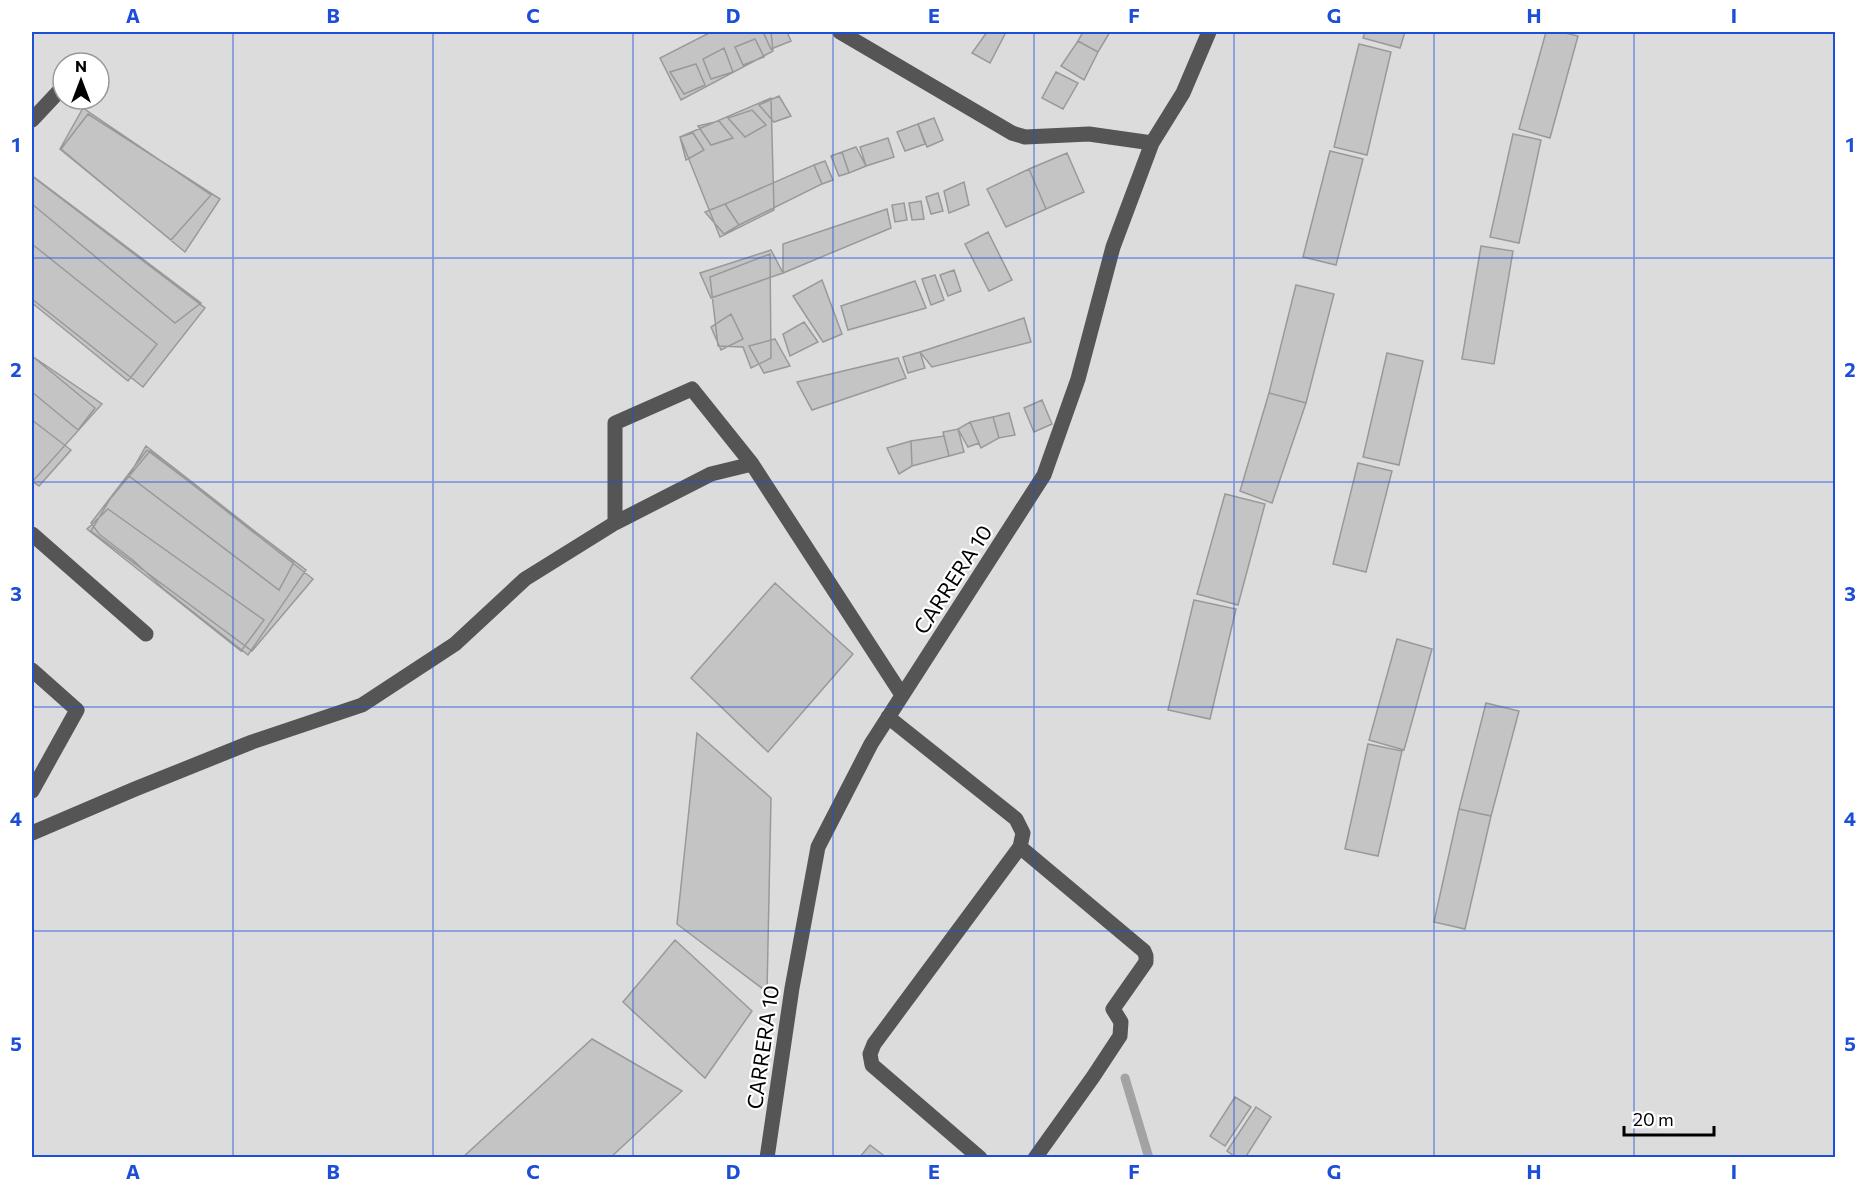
<svg xmlns="http://www.w3.org/2000/svg" width="1867" height="1189" font-family="Commissioner,sans-serif">
  <style>
    .green { fill: #dcdcdc; fill-rule: evenodd }
    .lines { fill: none; stroke-linecap: round; stroke-linejoin: round }
    .stream { stroke: #a3a3a3; stroke-width: 9 }
    .building { fill: #c4c4c4; stroke: #999; stroke-width: 1.5 }
    .minor { stroke: #555; stroke-width: 15 }
    .grid { fill: none; stroke: #1d4ed8; stroke-width: 1.5; stroke-opacity: 0.55 }
    .labels { text-anchor: middle; dominant-baseline: central; stroke-width: 4.5; stroke-linejoin: round; paint-order: stroke }
    .street-label { font-size: 21px; fill: #000; stroke: #fff }
    .neatline { fill: none; stroke: #1d4ed8; stroke-width: 2 }
    .grid-label { font-size: 20px; text-anchor: middle; font-weight: bold; fill: #1d4ed8 }
  </style>
  <rect width="100%" height="100%" fill="#fff"/>
  <path class="green" d="M32,32H1835V1157H32ZM63,63H99V99H63Z"/>
  <g class="lines">
    <path class="stream" d="M1125,1078L1149,1158"/>
  </g>
  <path class="building" d="M711,32H771L773,51L681,100L660,58Z
    M763,32H787L791,41L771,49Z
    M987,32H1001L1005,34L990,63L972,53Z
    M1083,32H1110L1098,52L1078,41Z
    M1365,32H1405L1400,48L1363,38Z
    M1546,32H1561L1578,36L1550,138L1519,129Z
    M755,39L764,57L743,65L735,47Z
    M1078,41L1098,52L1084,80L1061,66Z
    M1359,44L1391,52L1367,155L1334,147Z
    M724,48L733,72L711,79L703,59Z
    M696,64L705,85L684,94L670,72Z
    M1056,72L1078,83L1063,109L1042,98Z
    M779,96L791,116L774,122L759,105Z
    M771,98L774,210L720,237L680,137Z
    M83,108L211,195L171,240L60,149Z
    M752,110L766,125L745,137L728,118Z
    M88,114L220,199L185,252L61,149Z
    M934,118L943,140L927,147L918,124Z
    M719,121L733,138L711,145L698,126Z
    M918,124L925,144L905,151L897,132Z
    M693,133L704,150L686,160L680,137Z
    M1513,134L1541,140L1519,243L1490,237Z
    M888,138L894,157L866,166L860,147Z
    M856,147L866,166L849,173L842,152Z
    M1330,151L1363,159L1336,265L1303,257Z
    M842,152L849,173L839,176L831,156Z
    M1067,153L1084,192L1046,209L1029,169Z
    M825,161L833,180L822,184L814,165Z
    M814,165L822,184L739,225L725,204Z
    M1029,169L1046,209L1006,227L987,189Z
    M33,177L205,308L143,387L32,299Z
    M34,177L201,303L175,323L32,204V180Z
    M964,182L969,205L949,213L944,191Z
    M938,193L943,211L931,214L926,197Z
    M921,201L924,219L912,220L909,203Z
    M904,203L907,220L895,222L892,205Z
    M725,204L739,225L724,234L705,212Z
    M887,209L891,228L783,273V244Z
    M988,232L1012,280L989,291L965,244Z
    M32,244L157,344L128,381L32,303Z
    M1481,246L1513,251L1494,364L1462,359Z
    M771,250L783,273L711,298L700,273Z
    M770,254L771,358L751,368L743,347L718,346L710,277Z
    M954,270L961,291L948,296L940,275Z
    M935,275L944,300L931,305L922,279Z
    M822,280L842,334L823,342L793,296Z
    M915,281L926,308L848,330L841,306Z
    M1296,285L1334,294L1306,403L1269,393Z
    M731,314L743,339L721,350L711,327Z
    M1024,318L1031,342L932,367L920,352Z
    M804,322L818,342L790,356L783,334Z
    M775,339L790,366L764,373L749,346Z
    M920,352L925,368L908,373L903,357Z
    M1387,353L1423,361L1399,465L1363,457Z
    M32,356L102,404L33,481L32,480Z
    M32,356L95,408L78,430L32,392Z
    M898,358L906,378L812,410L797,382Z
    M1269,393L1306,403L1272,503L1240,491Z
    M1042,400L1052,424L1034,432L1024,408Z
    M1009,413L1015,435L999,438L993,417Z
    M993,417L999,438L981,448L970,422Z
    M32,420L71,450L39,486L32,481Z
    M970,422L979,443L968,447L958,429Z
    M958,429L964,452L949,456L943,432Z
    M944,436L949,456L912,466L911,441Z
    M911,441L912,466L899,474L887,448Z
    M146,446L294,562L279,590L129,476Z
    M147,450L306,570L248,655L164,589L134,561L99,534L91,523Z
    M150,451L313,579L252,651L91,531L110,499Z
    M1358,463L1392,471L1366,572L1333,564Z
    M1225,494L1265,504L1238,605L1197,594Z
    M108,509L264,620L241,651L87,529Z
    M775,583L853,654L768,752L691,678Z
    M1194,600L1236,609L1210,719L1168,710Z
    M1397,639L1432,649L1404,750L1369,740Z
    M1486,703L1519,711L1491,816L1459,809Z
    M697,733L771,798L767,992L677,924Z
    M1368,744L1402,751L1378,856L1345,849Z
    M1459,809L1491,816L1465,929L1434,922Z
    M675,940L752,1011L705,1078L623,1002Z
    M592,1039L682,1091L610,1158H462Z
    M1235,1097L1251,1107L1225,1146L1210,1136Z
    M1256,1107L1271,1117L1245,1158H1237L1227,1151Z
    M870,1145L887,1158H859Z"/>
  <g class="lines">
    <path class="minor" d="M840,32L1012,133L1025,137L1089,134L1152,143
      M86,63V62
      M32,120L63,87
      M615,523V423L692,389L752,464L902,695
      M32,534L146,634
      M32,670L77,710L32,791
      M888,717L1016,819L1023,833L1020,847L874,1044L870,1054L872,1065L980,1158
      M32,833L135,789L252,742L362,705L455,644L525,579L615,523L711,474L752,464
      M1020,847L1144,951L1146,956V962L1113,1009L1121,1022L1120,1036L1093,1077L1035,1158
      M767,1158L792,988L818,847L871,744L1044,475L1078,379L1113,247L1152,143L1183,93L1209,32"/>
  </g>
  <path class="grid" d="M233,32V1158M433,32V1158M633,32V1158M833,32V1158M1034,32V1158M1234,32V1158M1434,32V1158M1634,32V1158M32,258H1836M32,482H1836M32,707H1836M32,931H1836"/>
  <g class="labels">
    <g class="street-label">
      <text transform="translate(952 579) rotate(-57)">CARRERA 10</text>
      <text transform="translate(762 1047) rotate(-82)">CARRERA 10</text>
    </g>
  </g>
  <rect width="1867" height="1189" fill="none" stroke="#ffffff" stroke-width="66"/>
  <g transform="translate(81 81)"><circle r="28" fill="#ffffff" stroke="#999999" stroke-width="1.5"/>
  <path d="M0-4.5L10 22L0 15L-10 22Z" fill="#000000"/>
  <text y="-9" font-size="16" font-weight="bold" text-anchor="middle" fill="#000000">N</text>
  </g>
  <path d="M1624 1126v9h90v-9" fill="none" stroke="#000000" stroke-width="3"/>
  <text x="1633" y="1126" font-size="18" fill="#000000" stroke="#ffffff" stroke-width="4.5" paint-order="stroke">20 m</text>
  <rect x="33" y="33" width="1801" height="1123" class="neatline"/>
  <g class="grid-label">
    <text x="133" y="23">A</text>
    <text x="333" y="23">B</text>
    <text x="533" y="23">C</text>
    <text x="733" y="23">D</text>
    <text x="934" y="23">E</text>
    <text x="1134" y="23">F</text>
    <text x="1334" y="23">G</text>
    <text x="1534" y="23">H</text>
    <text x="1734" y="23">I</text>
    <text x="16" y="152">1</text>
    <text x="1850" y="152">1</text>
    <text x="16" y="377">2</text>
    <text x="1850" y="377">2</text>
    <text x="16" y="601">3</text>
    <text x="1850" y="601">3</text>
    <text x="16" y="826">4</text>
    <text x="1850" y="826">4</text>
    <text x="16" y="1051">5</text>
    <text x="1850" y="1051">5</text>
    <text x="133" y="1179">A</text>
    <text x="333" y="1179">B</text>
    <text x="533" y="1179">C</text>
    <text x="733" y="1179">D</text>
    <text x="934" y="1179">E</text>
    <text x="1134" y="1179">F</text>
    <text x="1334" y="1179">G</text>
    <text x="1534" y="1179">H</text>
    <text x="1734" y="1179">I</text>
  </g>
</svg>
